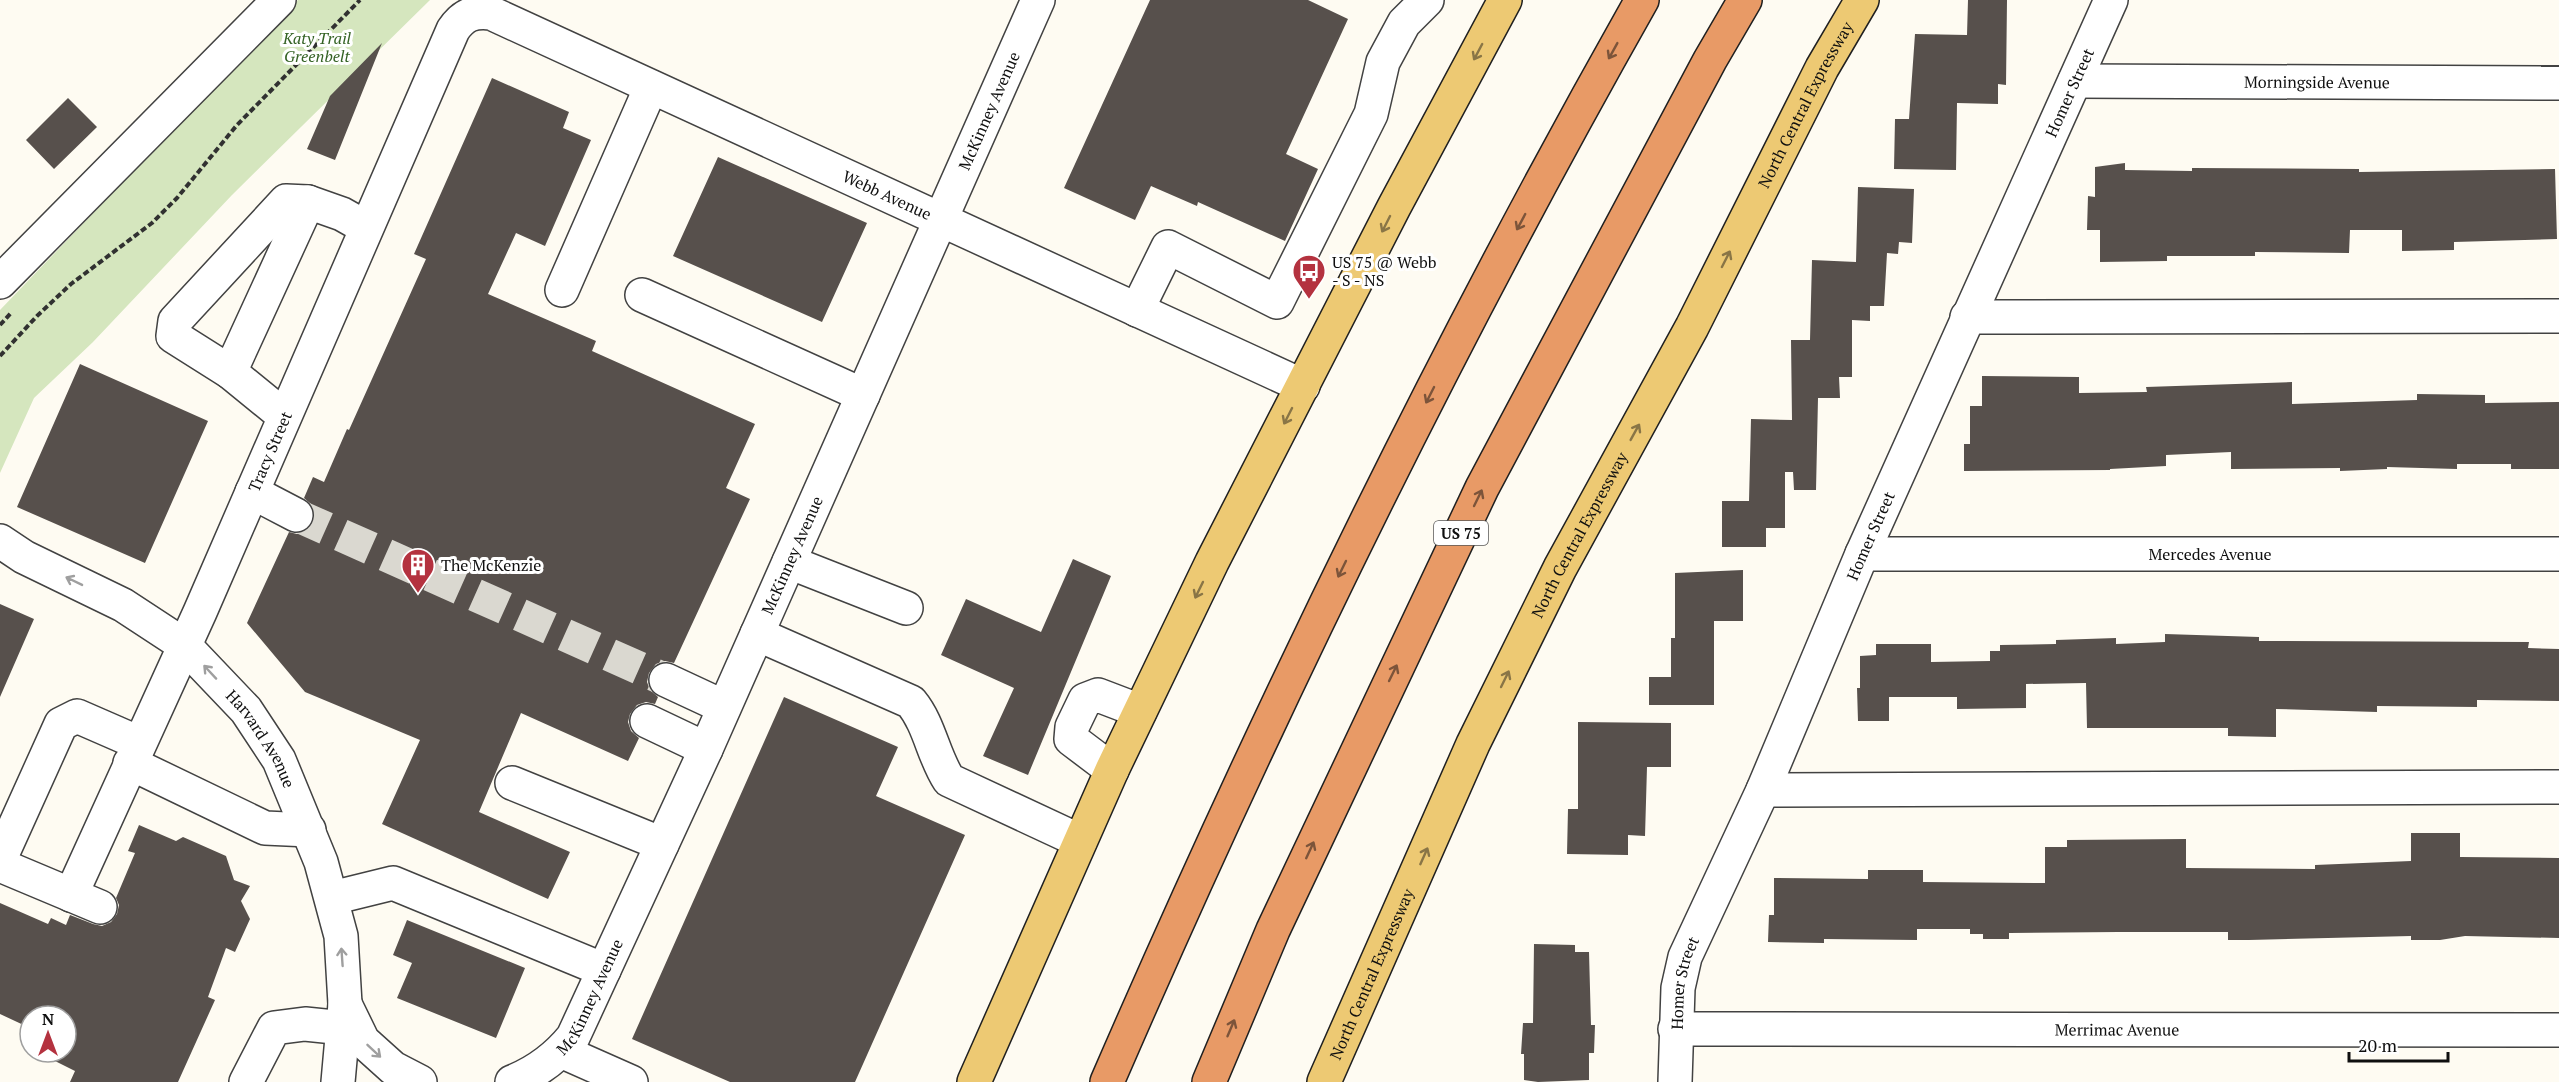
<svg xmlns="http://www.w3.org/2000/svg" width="2559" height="1082" font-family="'PT Serif',serif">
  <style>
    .green { fill: #d5e6be }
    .building { fill: #57504c }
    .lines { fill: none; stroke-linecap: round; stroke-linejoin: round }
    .minor-tunnel { stroke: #dad8d0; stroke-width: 33; stroke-dasharray: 33 16; stroke-linecap: butt }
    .minor-casing { stroke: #424242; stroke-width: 36 }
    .major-casing { stroke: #202020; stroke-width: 36 }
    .highway-casing { stroke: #202020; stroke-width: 36 }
    .path { stroke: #313131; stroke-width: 4; stroke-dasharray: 6 3; stroke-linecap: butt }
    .minor { stroke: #fff; stroke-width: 33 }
    .major { stroke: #edc973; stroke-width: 33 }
    .highway { stroke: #e89a66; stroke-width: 33 }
    .oneway { stroke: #7c543a }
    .oneway2 { stroke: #897546 }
    .oneway3 { stroke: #9f9f9f }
    .labels { text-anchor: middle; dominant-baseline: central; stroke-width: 6; stroke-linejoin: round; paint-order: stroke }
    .shield { fill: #fff; stroke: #575757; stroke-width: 1.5 }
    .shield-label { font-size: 15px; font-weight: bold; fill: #0f0f0f }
    .park-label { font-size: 16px; font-style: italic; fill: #346224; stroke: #fff }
    .street-label { font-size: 16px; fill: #0f0f0f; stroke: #fff }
    .poi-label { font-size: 16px; fill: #0f0f0f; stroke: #fff; text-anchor: start }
  </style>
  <rect width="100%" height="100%" fill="#fefbf2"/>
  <path class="green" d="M298,0H430L232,195L93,342L34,398L0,473V310Z"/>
  <path class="building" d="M1150,0H1308L1348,19L1286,154L1318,169L1285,241L1198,202L1197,206L1151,186L1135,220L1064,188Z
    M1968,0H2007L2006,85L1998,84V104L1957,103L1956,170L1894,169L1895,119H1909L1915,34L1967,35Z
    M382,43L335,160L307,149L330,96Z
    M492,78L569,112L563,128L591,140L545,246L516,233L488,294L596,341L592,351L755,424L726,488L750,499L674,663L665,661L656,664L649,673L647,682L650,690L658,697L655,704L646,702L637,705L630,714L628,722L631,731L639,738L628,761L521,713L479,812L570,852L548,899L382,824L420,740L305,692L247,623L289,532L297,534L306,531L313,523L315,514L312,505L304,498L313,477L324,482L347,429L349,430L426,259L414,254Z
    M68,98L97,127L54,169L26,140Z
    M718,157L867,223L822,322L673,256Z
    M2125,163V170L2192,171V168L2359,169V172L2555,169L2557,239L2454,242V250L2402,251V230H2350L2349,253L2255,252V256H2167V261L2100,262V230H2087L2088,196L2095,197V167Z
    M1858,187L1914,189L1912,243L1899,242L1898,254L1887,253L1884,306H1870V321L1852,320V377H1839L1840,398H1818L1816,490H1794L1793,472H1785V528H1766V547H1722V501H1749L1751,419L1792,420L1791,340H1810L1812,260L1856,262Z
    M80,364L208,421L145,563L17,507Z
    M1982,376L2079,377V393L2147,392L2146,387L2292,382V404L2417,400V394L2485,395V403L2559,402V469H2511V464H2457V469L2387,467V469L2340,471V468L2231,469V452L2166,455V466L2110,469V470L1964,471V444H1970V406H1982Z
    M1073,559L1111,576L1028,775L983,756L1014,688L941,655L966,599L1041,632Z
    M1743,570V621H1714V705H1649V677H1671V638H1675V573Z
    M0,604L34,619L0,697Z
    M2165,634L2259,637V641L2529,642L2528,648L2559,649V701L2477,700V707L2377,706V712L2276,709V737L2228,736V728H2087L2086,683L2026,684V708L1957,709V697H1889V721H1858L1857,688H1860V656L1876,655V644H1931V662L1990,661V651H2000V645L2056,644V640L2116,638V644L2165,642Z
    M784,697L898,747L876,796L965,835L855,1082H730L632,1039Z
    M1578,722L1671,723V767H1647L1645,836L1628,835V855L1567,854L1568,809H1578Z
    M139,825L176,841L183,837L226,856L234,880L250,886L241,901L250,919L235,952L226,948L208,997L215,1000L178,1082H70L75,1071L51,1059L54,1052H66V1016H30V1028L0,1014V903L48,924L51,918L66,925L70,915L93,924L102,926L111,922L117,914L119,905L116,898L135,853L128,851Z
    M2411,833H2460V857L2559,858V938L2465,936L2440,940H2411V936L2249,940H2228V932H2118L2009,933V939H1983V934H1970V929H1917V940L1824,939V943L1768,942L1769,915H1774V878L1868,879V870H1923V882L2045,883V847H2067V840L2186,839V868L2315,869V865L2411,861Z
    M407,920L525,968L496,1038L397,998L412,963L393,955Z
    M1534,944L1575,945V952H1589L1591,1025H1595L1594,1053H1589V1080L1538,1082L1524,1080V1054H1521L1523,1023H1533Z"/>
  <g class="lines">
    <path class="minor-tunnel" d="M296,515L666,680"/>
    <g class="minor-casing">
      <g id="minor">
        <path id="s1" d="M2075,81L2559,83"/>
        <path d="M0,282L279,0"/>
        <path d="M562,290L651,87"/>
        <path d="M642,295L863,395"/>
        <path d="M1137,310L1168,247L1277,302L1371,114L1383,62L1404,23L1427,0"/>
        <path d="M1967,317L2559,316"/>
        <path d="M230,372L173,336L175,321L286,201L308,202"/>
        <path d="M284,416L230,372L308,202L342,214L365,227"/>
        <path d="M252,492L296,515"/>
        <path id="s2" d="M0,541L24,557L123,605L184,645L246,710L279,760L321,862L341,936L345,1004L338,1082"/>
        <path id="s3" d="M1862,554H2559"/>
        <path d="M789,562L906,608"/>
        <path d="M757,634L911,702C930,725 933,756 949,780L1080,841"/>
        <path d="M666,680L724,707"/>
        <path d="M647,721L706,749"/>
        <path d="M130,763L265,828L309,830"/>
        <path d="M1112,770L1071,739L1072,727L1085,700L1098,695L1140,711"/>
        <path d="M512,783L662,844"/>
        <path d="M1763,790L2559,787"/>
        <path d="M0,859L61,724L77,716L139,743"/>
        <path d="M0,865L100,907"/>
        <path id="s4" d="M71,895L200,612L453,30C463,15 473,11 491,13L1303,386"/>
        <path d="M332,898L393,883L604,970"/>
        <path d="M345,1004L363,1041L393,1068L420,1082"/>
        <path id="s5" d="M1675,1029L2559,1030"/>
        <path d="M561,1051L631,1082"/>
        <path d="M246,1082L274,1028L305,1024L344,1028"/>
        <path id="s6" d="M512,1082C537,1072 556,1058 573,1037L706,749L1038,0"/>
        <path id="s7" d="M1675,1082L1678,988L1685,957L1763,790L1862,554L2111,0"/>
      </g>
    </g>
    <g class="major-casing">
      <g id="major">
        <path d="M974,1082L1112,770L1212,562L1394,207L1505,0"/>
        <path id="s8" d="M1324,1082L1473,744L1560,568L1692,327L1822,68L1862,0"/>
      </g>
    </g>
    <g class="highway-casing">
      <path id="highway" d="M1107,1082C1267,713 1444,350 1642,0
        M1209,1082L1273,930L1482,488L1710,60L1745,0"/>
    </g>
    <path class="path" d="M0,325L11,313
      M0,356L37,316L71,284L152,223L177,198L237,125L360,0"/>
    <use href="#minor" class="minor"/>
    <use href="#major" class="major"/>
    <use href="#highway" class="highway"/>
  </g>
  <defs><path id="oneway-shaft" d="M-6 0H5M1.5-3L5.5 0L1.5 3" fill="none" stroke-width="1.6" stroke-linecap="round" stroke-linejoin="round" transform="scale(1.5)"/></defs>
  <g class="oneway">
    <use href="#oneway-shaft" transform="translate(1613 51) rotate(119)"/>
    <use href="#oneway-shaft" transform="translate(1521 222) rotate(118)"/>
    <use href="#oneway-shaft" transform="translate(1430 395) rotate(117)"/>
    <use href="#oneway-shaft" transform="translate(1478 498) rotate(-64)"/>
    <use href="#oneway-shaft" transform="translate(1342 569) rotate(116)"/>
    <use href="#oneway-shaft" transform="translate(1393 673) rotate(-64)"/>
    <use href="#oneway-shaft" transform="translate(1310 850) rotate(-65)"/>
    <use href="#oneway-shaft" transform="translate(1231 1028) rotate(-67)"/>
  </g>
  <g class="oneway2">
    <use href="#oneway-shaft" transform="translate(1478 52) rotate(118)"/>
    <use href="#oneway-shaft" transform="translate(1386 224) rotate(117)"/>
    <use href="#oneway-shaft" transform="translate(1726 259) rotate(-63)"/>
    <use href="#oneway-shaft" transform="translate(1288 416) rotate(117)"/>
    <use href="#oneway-shaft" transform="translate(1635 432) rotate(-61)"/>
    <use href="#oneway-shaft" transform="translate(1199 590) rotate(116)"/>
    <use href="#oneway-shaft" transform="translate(1505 679) rotate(-64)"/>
    <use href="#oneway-shaft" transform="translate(1424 856) rotate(-66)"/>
  </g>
  <g class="oneway3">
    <use href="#oneway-shaft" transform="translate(74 581) rotate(-154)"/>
    <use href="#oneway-shaft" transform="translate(210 672) rotate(-133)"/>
    <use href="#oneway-shaft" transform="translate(342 957) rotate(-94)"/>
    <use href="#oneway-shaft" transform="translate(374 1051) rotate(43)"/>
  </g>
  <defs>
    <g id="bus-pin" transform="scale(1.725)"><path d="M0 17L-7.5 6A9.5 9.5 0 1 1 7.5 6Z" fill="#b4323f" stroke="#fff"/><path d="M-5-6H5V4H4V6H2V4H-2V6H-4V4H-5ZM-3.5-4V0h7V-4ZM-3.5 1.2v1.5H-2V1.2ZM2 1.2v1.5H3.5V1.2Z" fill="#fff"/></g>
    <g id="building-pin" transform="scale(1.725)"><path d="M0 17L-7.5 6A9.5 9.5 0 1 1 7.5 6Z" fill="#b4323f" stroke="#fff"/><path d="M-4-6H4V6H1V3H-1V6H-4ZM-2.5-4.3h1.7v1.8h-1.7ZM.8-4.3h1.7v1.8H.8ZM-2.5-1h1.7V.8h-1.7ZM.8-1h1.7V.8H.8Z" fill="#fff"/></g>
  </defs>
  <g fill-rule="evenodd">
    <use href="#bus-pin" x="1309" y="271"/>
    <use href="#building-pin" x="418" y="565"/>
  </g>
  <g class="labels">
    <rect class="shield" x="1434" y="521" width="54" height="24" rx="4.5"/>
    <g class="shield-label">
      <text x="1461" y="533">US 75</text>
    </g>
    <g class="park-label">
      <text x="317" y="38">Katy Trail<tspan x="317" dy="18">Greenbelt</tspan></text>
    </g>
    <g class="street-label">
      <text stroke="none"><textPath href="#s1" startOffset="242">Morningside Avenue</textPath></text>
      <text stroke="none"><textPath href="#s7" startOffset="1072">Homer Street</textPath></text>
      <text stroke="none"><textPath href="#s8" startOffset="1090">North Central Expressway</textPath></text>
      <text stroke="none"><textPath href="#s6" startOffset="1092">McKinney Avenue</textPath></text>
      <text stroke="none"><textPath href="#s4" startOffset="1426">Webb Avenue</textPath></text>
      <text stroke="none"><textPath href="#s4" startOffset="486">Tracy Street</textPath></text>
      <text stroke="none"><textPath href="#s8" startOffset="604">North Central Expressway</textPath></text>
      <text stroke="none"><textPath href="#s7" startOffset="586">Homer Street</textPath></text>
      <text stroke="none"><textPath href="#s3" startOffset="348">Mercedes Avenue</textPath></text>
      <text stroke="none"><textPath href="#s6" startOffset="606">McKinney Avenue</textPath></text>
      <text stroke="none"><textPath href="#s2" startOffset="334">Harvard Avenue</textPath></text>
      <text stroke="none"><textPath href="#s8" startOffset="118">North Central Expressway</textPath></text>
      <text stroke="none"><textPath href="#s7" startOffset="100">Homer Street</textPath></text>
      <text stroke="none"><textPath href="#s6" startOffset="120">McKinney Avenue</textPath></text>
      <text stroke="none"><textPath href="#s5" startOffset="442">Merrimac Avenue</textPath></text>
    </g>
    <g class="poi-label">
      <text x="1332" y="262">US 75 @ Webb<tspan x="1332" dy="18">- S - NS</tspan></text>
      <text x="441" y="565">The McKenzie</text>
    </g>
  </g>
  <g transform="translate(48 1034)"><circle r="28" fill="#ffffff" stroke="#9f9f9f" stroke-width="1.5"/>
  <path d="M0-4.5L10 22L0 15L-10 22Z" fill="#b4323f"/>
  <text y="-9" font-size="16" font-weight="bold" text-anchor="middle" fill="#0f0f0f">N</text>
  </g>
  <path d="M2349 1052v9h99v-9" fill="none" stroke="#0f0f0f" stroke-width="3"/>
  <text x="2358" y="1052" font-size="18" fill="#0f0f0f" stroke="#ffffff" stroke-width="4.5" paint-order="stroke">20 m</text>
</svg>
